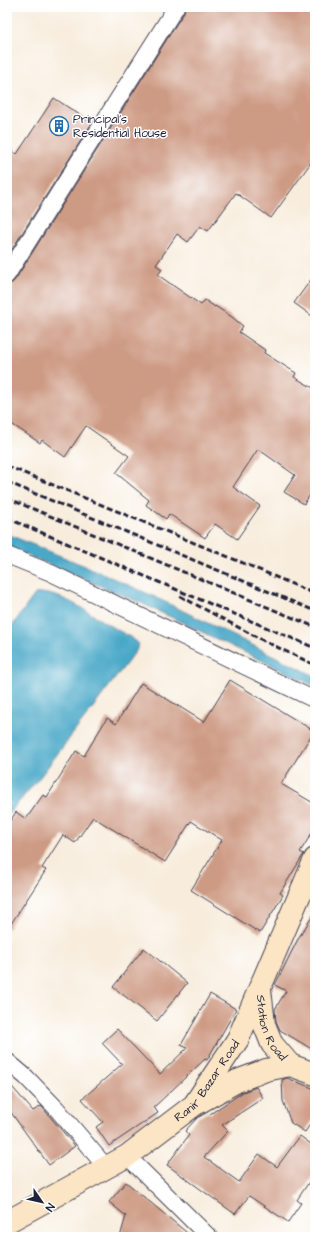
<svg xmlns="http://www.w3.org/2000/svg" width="322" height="1244" font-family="'Architects Daughter',sans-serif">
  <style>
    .water { fill: #4aa8c8; stroke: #366582 }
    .building { fill: #cd9a83 }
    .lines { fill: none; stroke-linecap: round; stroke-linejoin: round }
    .street-casing { stroke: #424053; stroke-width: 18 }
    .secondary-casing { stroke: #424053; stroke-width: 24 }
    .street { stroke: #fff; stroke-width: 16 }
    .secondary { stroke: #fce5c4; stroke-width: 22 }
    .rail { stroke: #22223b; stroke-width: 3; stroke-dasharray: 6 3; stroke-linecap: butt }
    .labels { text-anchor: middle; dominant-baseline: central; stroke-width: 3; stroke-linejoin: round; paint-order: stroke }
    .poi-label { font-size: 12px; fill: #22223b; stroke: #fff; text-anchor: start }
    .street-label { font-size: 12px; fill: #22223b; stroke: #fff }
  </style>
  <rect width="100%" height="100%" fill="#fff"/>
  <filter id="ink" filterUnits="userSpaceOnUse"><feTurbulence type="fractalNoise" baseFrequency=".025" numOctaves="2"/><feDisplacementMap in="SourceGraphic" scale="8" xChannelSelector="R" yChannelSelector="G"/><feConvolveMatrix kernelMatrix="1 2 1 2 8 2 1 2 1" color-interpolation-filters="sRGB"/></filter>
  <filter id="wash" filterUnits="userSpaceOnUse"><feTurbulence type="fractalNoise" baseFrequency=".012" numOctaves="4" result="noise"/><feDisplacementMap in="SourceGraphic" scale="16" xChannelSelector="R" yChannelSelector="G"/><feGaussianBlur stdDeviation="0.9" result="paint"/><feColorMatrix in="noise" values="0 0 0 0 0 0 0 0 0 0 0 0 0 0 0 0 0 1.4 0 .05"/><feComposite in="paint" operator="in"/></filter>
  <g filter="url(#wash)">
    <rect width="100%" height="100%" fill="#f8eddd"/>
    <path class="water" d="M7,534L90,568L151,595L315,676V686L139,602L7,547Z
      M42,593C68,596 91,614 112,627C121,632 132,637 139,644L136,651L40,777L7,816V633L35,594Z"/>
    <g id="blocks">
      <path class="building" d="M185,7H315V157L271,218L236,193L208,231L200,226L188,242L177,234L156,265L162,269L158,275L201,305L205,300L215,307V306L232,317L243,326L239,332L265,350L264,353L296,373L294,377L315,389V487L304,504L284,492L295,475L258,449L233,487L260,506L237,539L215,524L205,538L169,514L166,519L146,505L149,500L116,473L129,456L86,426L65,457L42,440L40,443L7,421V284L12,283L15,280L184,12Z
        M54,98L92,123L7,257V159L12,151L17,154Z
        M315,274V318L294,303Z
        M230,680L314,731L281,784L315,804V828L300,852L304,854L302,857L280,893L283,895L260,933L191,890L222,840L191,821L165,862L93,817L75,843L63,835L42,868L46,870L7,930V826L16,812L26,819L43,795L47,797L76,751L84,756L107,718L116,724L141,683L204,722Z
        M315,912V1051L280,1030L276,1021L275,1009L286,991L275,985L298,939Z
        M144,948L187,983L157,1021L113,987Z
        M210,994L236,1009L207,1060L205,1059L154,1107L158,1113L109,1146L96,1127L103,1122L82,1099L122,1064L102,1043L117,1029L160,1074L187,1048L181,1045Z
        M287,1078L315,1089V1117L305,1132L291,1123L283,1101L282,1080Z
        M7,1081L33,1111L41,1106L75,1146L49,1165L7,1107Z
        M256,1087L263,1098L222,1125L228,1131L204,1157L239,1182L259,1154L277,1167L300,1136L315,1147V1173L297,1200L301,1203L288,1222L249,1196L235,1214L167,1165L189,1135L185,1131L197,1118L208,1112L210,1114L243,1092Z
        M126,1182L192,1237H120L126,1216L109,1202Z"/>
    </g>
  </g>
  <g filter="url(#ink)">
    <use href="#blocks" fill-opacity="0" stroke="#424053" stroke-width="1"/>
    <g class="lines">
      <g class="street-casing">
        <path id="street" d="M7,275L176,7
          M7,555L49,572L315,700
          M7,1061L26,1077L56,1108L106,1167
          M127,1156L209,1237"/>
      </g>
      <g class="secondary-casing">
        <g id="secondary">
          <path id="s1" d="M260,989L264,1024L272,1044L290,1065L315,1074"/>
          <path d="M198,1103L237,1081L266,1070L290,1065"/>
          <path id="s2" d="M7,1222L127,1156L194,1105L238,1039L315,859"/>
        </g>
      </g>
      <use href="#street" class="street"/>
      <use href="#secondary" class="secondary"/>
      <path class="rail" d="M7,466L248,565L315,594
        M7,482L315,611
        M7,498L315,627
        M7,518L315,648
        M180,596L264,641L315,665"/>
    </g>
  </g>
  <defs>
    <g id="building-ring" transform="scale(1)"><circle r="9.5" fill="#fff" stroke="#1f6fb2" stroke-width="1.5"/><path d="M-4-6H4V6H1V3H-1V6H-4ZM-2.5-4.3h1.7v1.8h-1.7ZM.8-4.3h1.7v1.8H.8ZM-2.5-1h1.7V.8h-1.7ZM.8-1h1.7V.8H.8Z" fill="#1f6fb2"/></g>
  </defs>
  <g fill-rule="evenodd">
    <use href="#building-ring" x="59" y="126"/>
  </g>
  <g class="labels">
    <g class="poi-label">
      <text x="73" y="119">Principal's<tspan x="73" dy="14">Residential House</tspan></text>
    </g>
    <g class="street-label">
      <text stroke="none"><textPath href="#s1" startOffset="41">Station Road</textPath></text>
      <text stroke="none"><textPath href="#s2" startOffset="248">Ranir Bazar Road</textPath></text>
    </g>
  </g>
  <rect width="322" height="1244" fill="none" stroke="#fff" stroke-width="24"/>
  <g transform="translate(42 1202) rotate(124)" stroke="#ffffff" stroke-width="3" paint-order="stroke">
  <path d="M0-3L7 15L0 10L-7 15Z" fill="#22223b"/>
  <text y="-6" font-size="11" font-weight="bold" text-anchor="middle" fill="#22223b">N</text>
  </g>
</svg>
